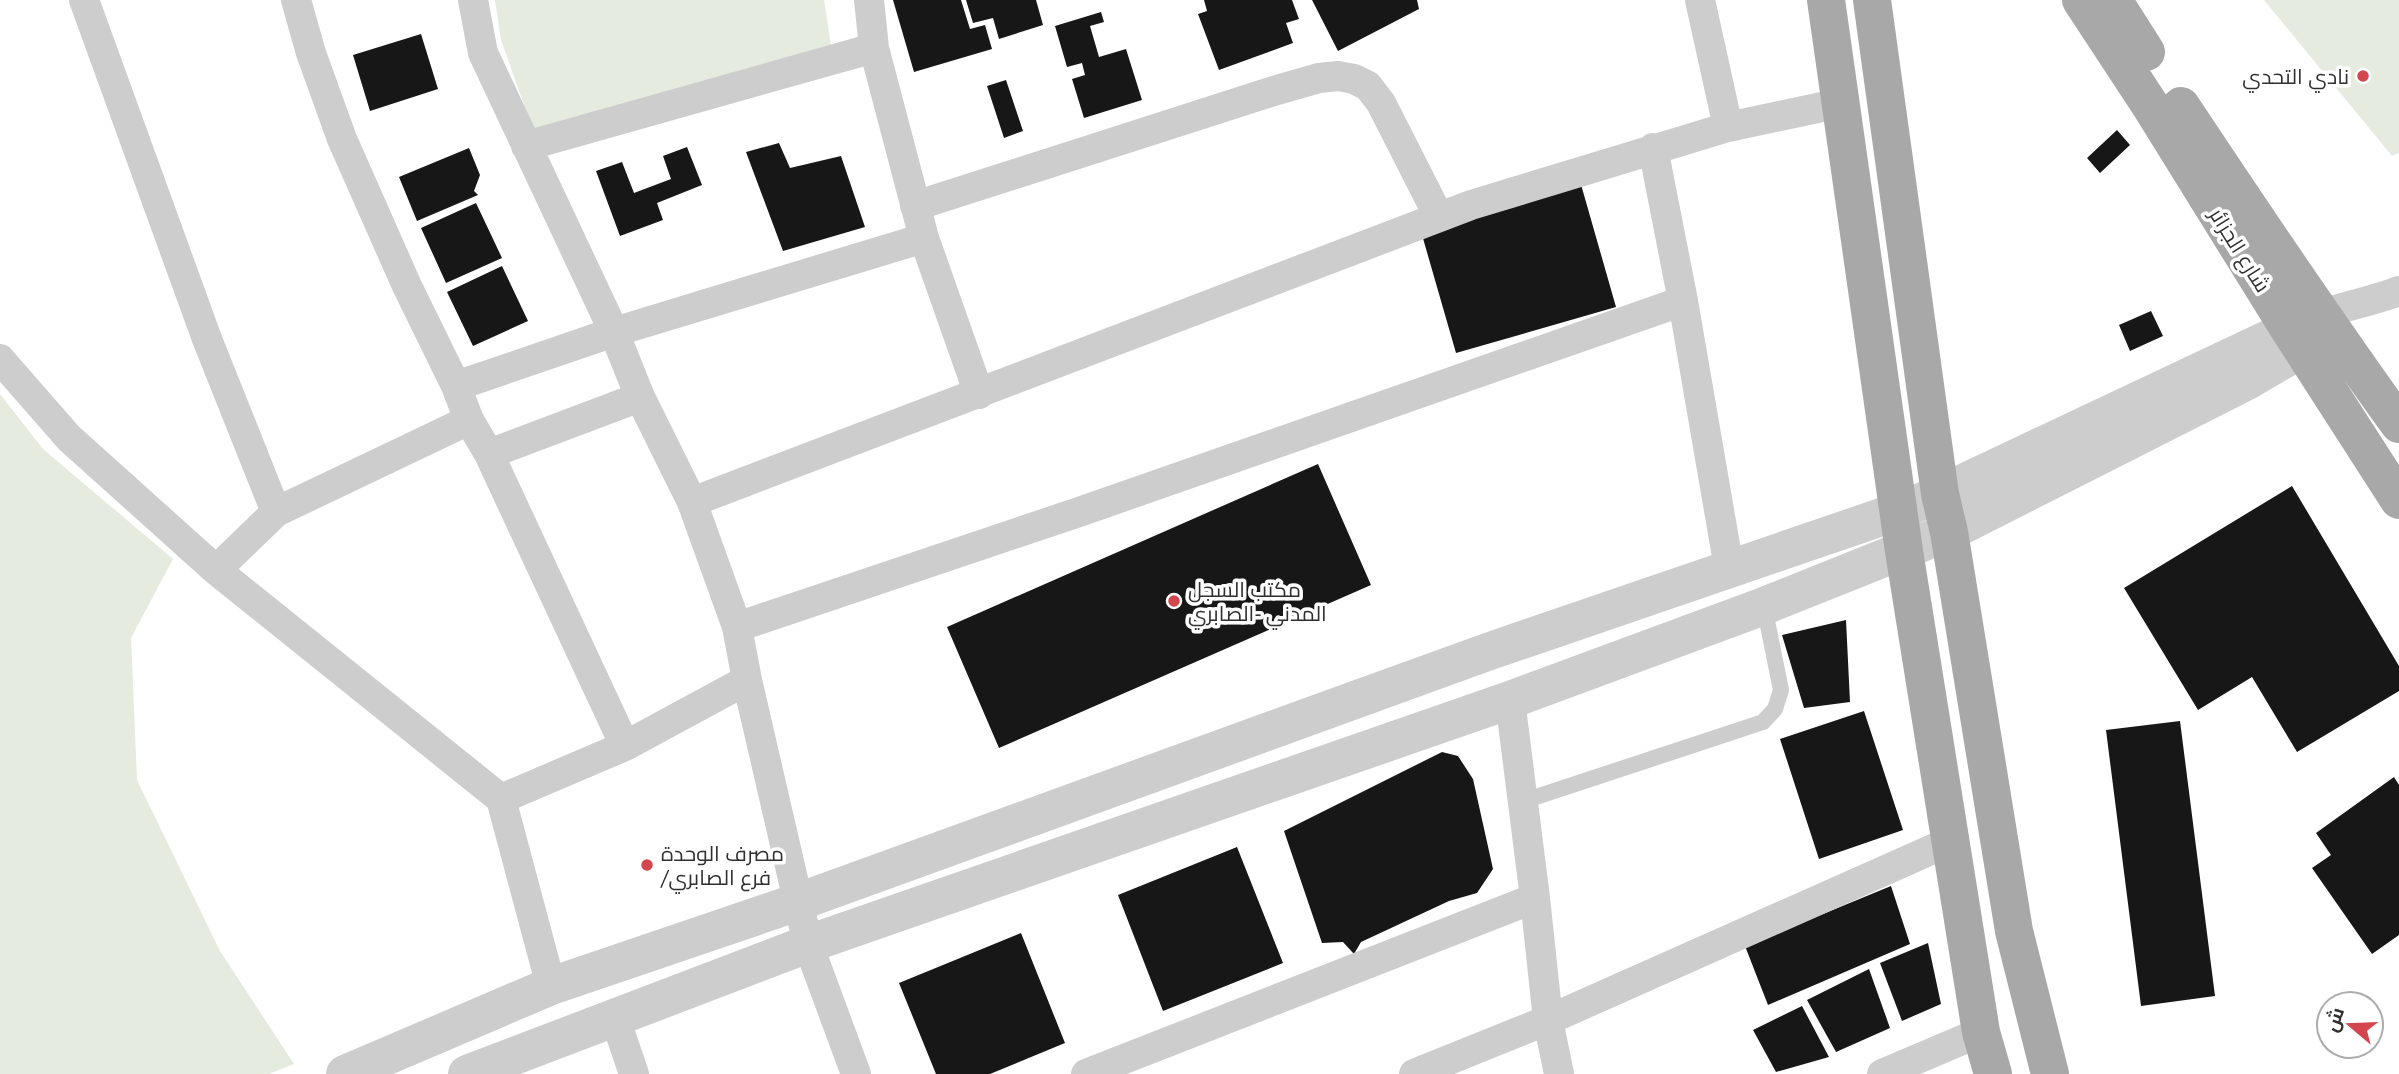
<svg xmlns="http://www.w3.org/2000/svg" width="2399" height="1074" font-family="'PT Sans',Cairo,sans-serif">
  <style>
    .green { fill: #e5ebdf }
    .building { fill: #171717 }
    .lines { fill: none; stroke-linecap: round; stroke-linejoin: round }
    .service { stroke: #cdcdcd; stroke-width: 16 }
    .minor { stroke: #cdcdcd; stroke-width: 30 }
    .tertiary { stroke: #cdcdcd; stroke-width: 38 }
    .primary { stroke: #a8a8a8; stroke-width: 38 }
    .poi-dot { fill: #d3464e; stroke: #fff; stroke-width: 2.5 }
    .labels { text-anchor: middle; dominant-baseline: central; stroke-width: 7; stroke-linejoin: round; paint-order: stroke }
    .poi-label { font-size: 21px; fill: #303030; stroke: #fff; text-anchor: start }
    .street-label { font-size: 21px; fill: #303030; stroke: #fff }
  </style>
  <rect width="100%" height="100%" fill="#fff"/>
  <path class="green" d="M495,0H824L831,45L533,130L501,40Z
    M2264,0H2399V153L2392,156Z
    M0,394L43,449L173,559L131,638L137,780L220,951L294,1064L269,1074H0Z"/>
  <path class="building" d="M893,0H961L970,29L985,25L992,49L914,72Z
    M966,0H1036L1043,25L999,39L993,18L973,23Z
    M1204,0H1292L1299,19L1286,23L1293,43L1219,70L1198,14L1207,11Z
    M1312,0H1417L1419,9L1338,51Z
    M1101,12L1104,22L1090,26L1099,57L1126,49L1142,100L1084,118L1072,79L1085,75L1082,63L1067,67L1055,26Z
    M421,34L438,89L370,111L353,55Z
    M1006,80L1023,131L1004,138L987,86Z
    M2117,130L2130,145L2100,173L2087,158Z
    M779,143L790,168L841,156L865,227L783,251L746,152Z
    M687,147L702,185L657,203L663,220L620,236L596,171L622,162L634,193L671,179L663,156Z
    M469,148L480,175L474,191L478,195L417,221L399,177Z
    M1578,174L1616,307L1456,353L1418,221Z
    M476,203L502,258L446,283L421,228Z
    M502,266L528,321L473,346L447,292Z
    M2151,311L2163,336L2130,351L2119,325Z
    M1318,464L1371,585L999,748L947,627Z
    M2292,486L2399,666V691L2297,752L2252,677L2198,710L2124,588Z
    M1846,620L1850,702L1804,708L1782,635Z
    M1864,711L1903,830L1819,859L1780,739Z
    M2180,721L2215,996L2141,1006L2106,730Z
    M1442,752L1458,756L1473,779L1493,869L1477,893L1449,901L1361,942L1354,954L1343,942L1322,943L1284,831Z
    M2394,777L2399,785V935L2372,954L2312,868L2331,855L2316,833Z
    M1237,847L1283,963L1163,1011L1118,895Z
    M1891,886L1910,944L1768,1005L1745,946Z
    M1021,933L1065,1043L990,1074H936L899,983Z
    M1928,943L1941,1004L1902,1021L1880,963Z
    M1869,969L1890,1028L1836,1052L1807,1000Z
    M1802,1006L1829,1057L1776,1072L1753,1030Z"/>
  <g class="lines">
    <path class="service" d="M1524,801L1763,722L1775,709L1781,690L1764,606"/>
    <path class="minor" d="M84,0L207,339L276,512
      M296,0L311,53L342,139L407,286L456,386L469,420L489,454L625,746
      M473,0L483,53L614,332L640,397L692,502L737,627
      M869,0L874,48L924,238L979,394
      M1700,0L1728,127
      M526,146L874,48
      M1653,148L1683,301L1729,568
      M915,206L1277,90L1319,78L1338,76L1354,79L1368,86L1381,103L1439,217
      M2323,314C2348,305 2374,301 2399,291
      M0,359L69,438L216,570L501,799L551,986
      M456,386L614,332L924,238
      M489,454L640,397
      M692,502L1471,205L1728,127L1841,103
      M216,570L276,512L469,420
      M747,680L808,944L856,1074
      M1510,700L1535,898L1548,1020L1559,1074
      M501,799L625,746L747,680L737,627L1079,512L1683,301
      M615,1018L634,1074
      M1086,1074L1535,898
      M1414,1074L1548,1020L1951,841
      M1882,1074L1981,1032"/>
    <path class="tertiary" d="M345,1074L551,986L798,902L1490,651L1899,511L1940,494L2317,316
      M467,1074L808,944L1510,700L1764,606L1949,532L2247,381L2307,346"/>
    <path class="primary" d="M1826,0L1904,551L1981,1032L1993,1074
      M1872,0L1940,494L1949,532L2014,931L2050,1074
      M2081,0L2150,105L2289,329L2399,500
      M2113,0L2146,52
      M2181,106C2252,213 2324,320 2399,424"/>
  </g>
  <g class="poi-dot">
    <circle cx="2363" cy="76" r="7"/>
    <circle cx="1174" cy="601" r="7"/>
    <circle cx="647" cy="865" r="7"/>
  </g>
  <g class="labels">
    <g class="poi-label">
      <text x="2349" y="76" text-anchor="end">نادي التحدي</text>
      <text x="1188" y="589">مكتب السجل<tspan x="1188" dy="24">المدني -الصابري</tspan></text>
      <text x="661" y="853">مصرف الوحدة<tspan x="661" dy="24">/فرع الصابري</tspan></text>
    </g>
    <g class="street-label">
      <text transform="translate(2240 250) rotate(58)">شارع الجزائر</text>
    </g>
  </g>
  <g transform="translate(2350 1025) rotate(289)"><circle r="33" fill="#ffffff" stroke="#acacac" stroke-width="2"/>
  <path d="M0-5L12 26L0 18L-12 26Z" fill="#d3464e"/>
  <text y="-10" font-size="19" font-weight="bold" text-anchor="middle" fill="#303030">ش</text>
  </g>
</svg>
